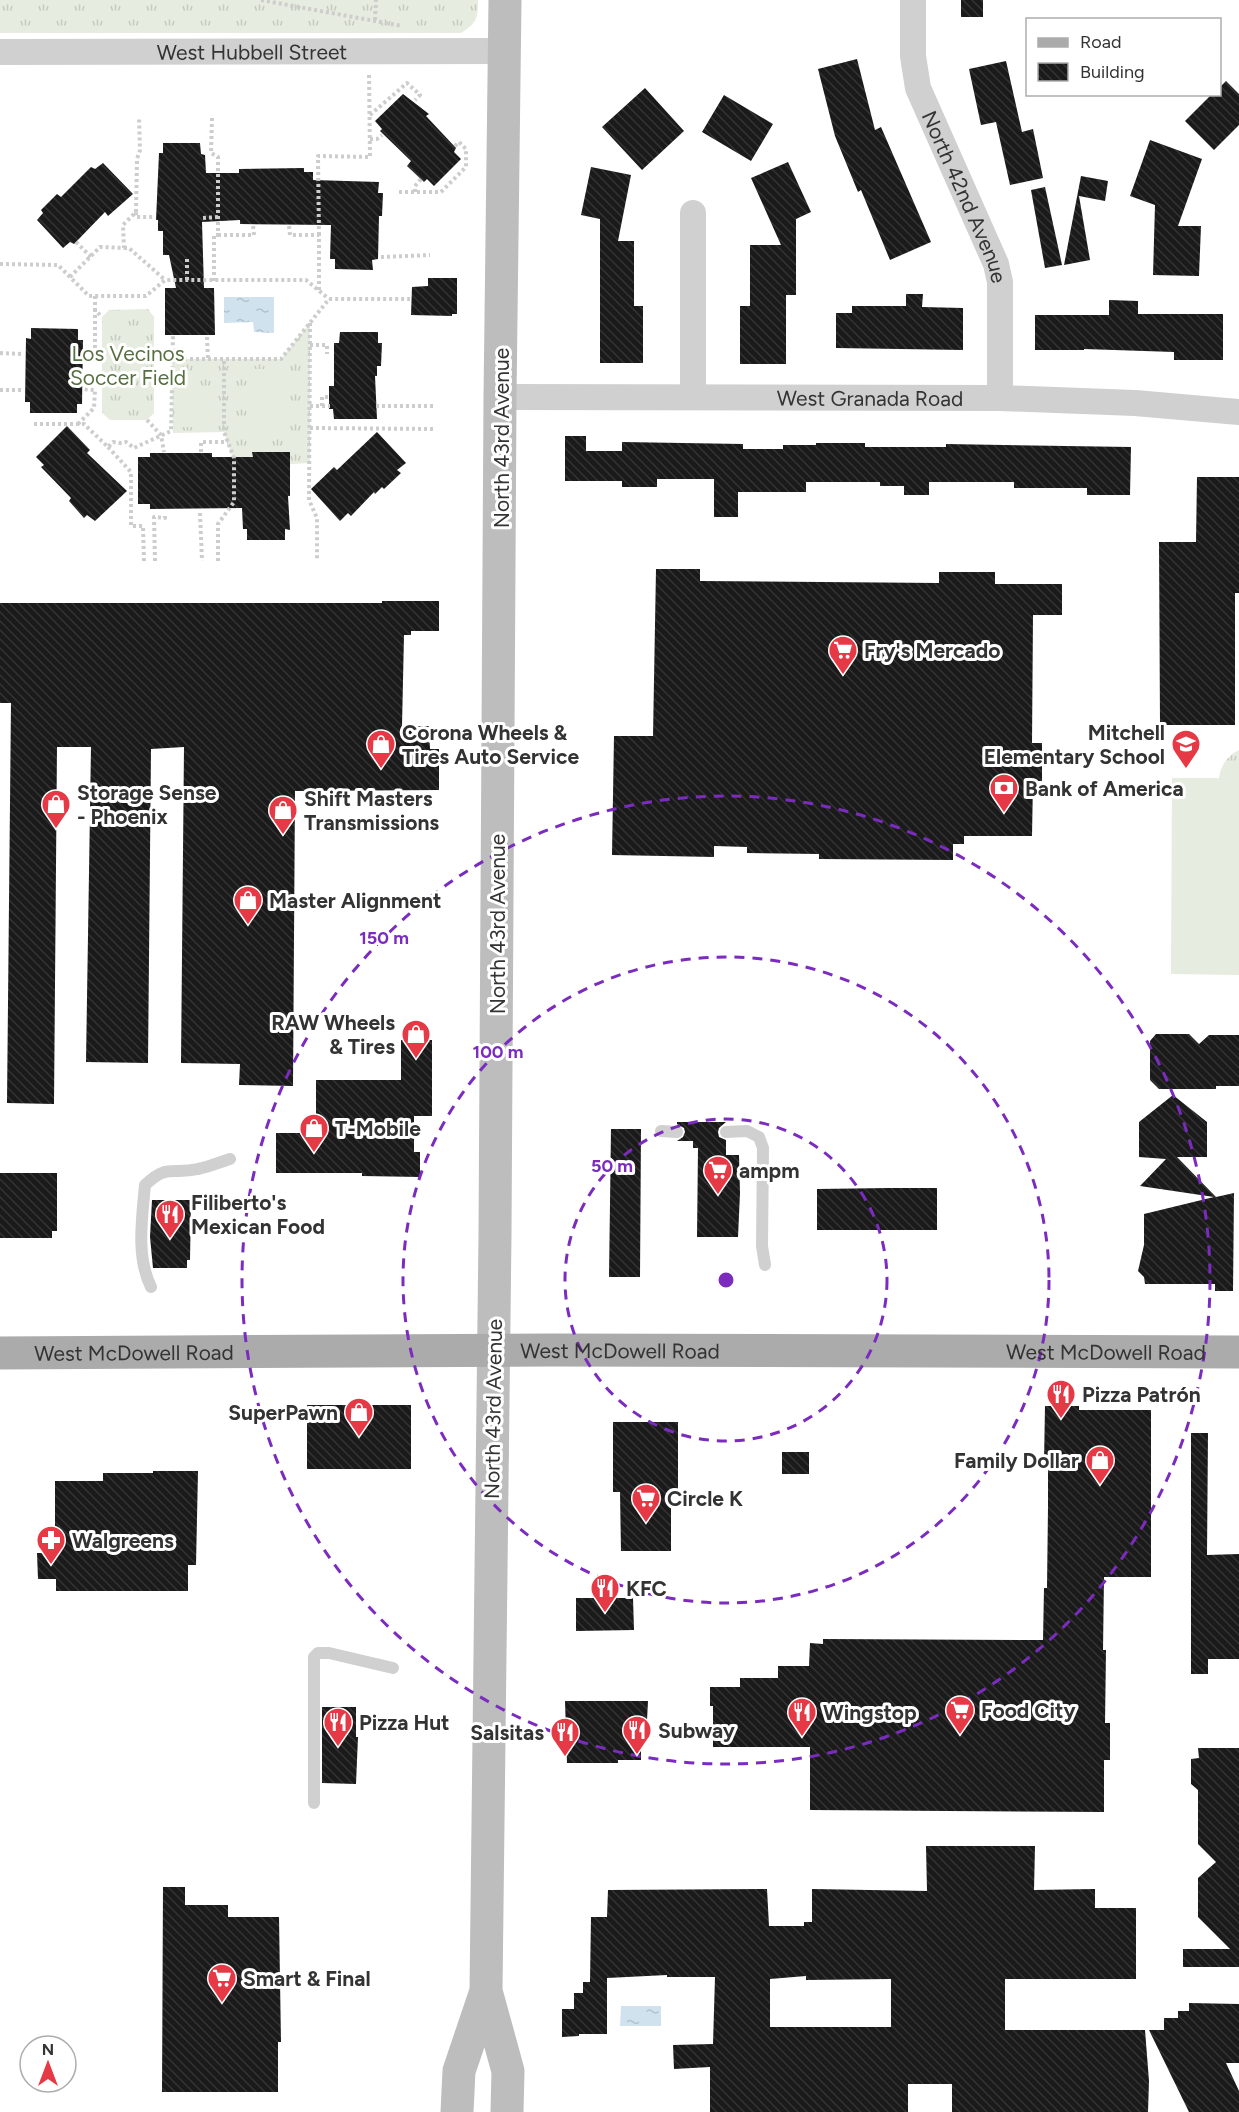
<svg xmlns="http://www.w3.org/2000/svg" width="1239" height="2112" font-family="Figtree,sans-serif">
  <style>
    .grass { fill: url(#grass-tufts) }
    .pitch { fill: #e6ecdf }
    .water { fill: url(#water-ripples) }
    .building { fill: url(#building-back-hatch); fill-rule: evenodd }
    .lines { fill: none; stroke-linecap: round; stroke-linejoin: round }
    .path { stroke: #cdcdcd; stroke-width: 4; stroke-dasharray: 3 3; stroke-linecap: butt }
    .lane { stroke: #d0d0d0; stroke-width: 12 }
    .street { stroke: #d0d0d0; stroke-width: 26 }
    .secondary { stroke: #bdbdbd; stroke-width: 33 }
    .primary { stroke: #ababab; stroke-width: 33 }
    .ring { fill: none; stroke: #7b2cbf; stroke-width: 3; stroke-dasharray: 10 8 }
    .labels { text-anchor: middle; dominant-baseline: central; stroke-width: 6; stroke-linejoin: round; paint-order: stroke }
    .street-label { font-size: 21px; fill: #333; stroke: #fff }
    .park-label { font-size: 21px; fill: #56703f; stroke: #fff }
    .poi-label { font-size: 21px; font-weight: bold; fill: #333; stroke: #fff; text-anchor: start }
    .centre { fill: #7b2cbf; stroke: #fff; stroke-width: 3 }
    .ring-label { font-size: 18px; text-anchor: middle; font-weight: bold; fill: #7b2cbf; stroke: #fff; stroke-width: 6; stroke-linejoin: round; paint-order: stroke }
  </style>
  <defs>
    <pattern id="grass-tufts" width="24" height="20" patternUnits="userSpaceOnUse" patternTransform="scale(1.5)"><rect width="24" height="20" fill="#e6ecdf"/><path d="M3 7l-1-3M5 7V3M7 7l1-3M15 17l-1-3M17 17v-4M19 17l1-3" fill="none" stroke="#c6cbc0"/></pattern>
    <pattern id="water-ripples" width="26" height="14" patternUnits="userSpaceOnUse" patternTransform="scale(1.5)"><rect width="26" height="14" fill="#cfe2ee"/><path d="M2 4q2-2 4 0t4 0M15 11q2-2 4 0t4 0" fill="none" stroke="#b2c2cd"/></pattern>
    <pattern id="building-back-hatch" width="6" height="6" patternUnits="userSpaceOnUse" patternTransform="scale(1.5)"><rect width="6" height="6" fill="#1a1a1a"/><path d="M-1 5l2 2M0 0l6 6M5-1l2 2" fill="none" stroke="#333"/></pattern>
  </defs>
  <rect width="100%" height="100%" fill="#fff"/>
  <path class="grass" d="M0,0H478C478,18 477,23 461,33H0Z
    M148,309L154,317V413L147,420H110L102,413V317L109,310Z
    M310,323V463L290,464V452H253V462H234L224,432L173,433L172,359H281Z
    M1239,750V778H1219C1221,765 1227,756 1239,750Z"/>
  <path class="pitch" d="M254,369H289L290,434H254Z
    M176,390H217V427H176Z
    M1172,778H1239V975L1171,974Z"/>
  <path class="water" d="M224,297H274V333L254,332L253,322L224,323Z
    M621,2006H661V2026H620Z"/>
  <path class="building" d="M961,0H983V17H961Z
    M857,59L875,130L881,127L931,242L890,260L861,190L858,192L835,136L818,69Z
    M1006,61L1022,132L1033,129L1043,178L1010,185L996,122L981,125L969,69Z
    M1226,81L1239,94V125L1214,150L1185,121L1212,94H1220V87Z
    M645,88L684,131L642,170L602,127Z
    M403,94L429,114L426,116L456,148L454,152L461,159L434,186L427,179L424,182L407,166L411,161L380,131L382,129L375,121Z
    M724,95L773,124L751,161L702,132Z
    M1150,140L1202,159L1178,226H1201L1199,276L1153,275L1155,205L1130,196Z
    M163,143H200L201,154L205,155L206,173H239V169L304,168V172H313V180L379,182L378,193H383L382,216H379L378,259L372,260L373,270L335,269V259H330L331,225L240,224V220L202,222L204,288H214L215,335H165V288H176L169,255H163V231H158V220H156L159,153H163Z
    M788,162L811,212L796,219V295H786V364H740V306H750V245H781L751,178Z
    M103,163L133,194L108,216L105,212L74,244L70,242L63,248L37,220L43,213L41,210L57,194L61,197L91,167L95,169Z
    M591,167L631,175L618,241H634V306H643V363H600V219L581,215Z
    M1081,176L1108,181L1105,201L1079,196L1090,260L1064,265Z
    M1045,187L1062,265L1045,268L1031,190Z
    M428,278H457V314H452V316L411,315L412,287L428,286Z
    M906,294H923L922,307L963,308V350L836,348V313H852V306H906Z
    M1109,300L1138,301V314H1223V360H1174V352L1084,349V350H1035V315H1109Z
    M31,328L78,329V340H83L82,404H77V413H30V402H25L26,338L31,339Z
    M340,332H378V343H382L381,366H377V376H375L377,419H334L333,409H329V386H334V343H339Z
    M67,426L90,450L87,453L127,491L95,521L87,515L84,518L69,501L71,498L41,467L44,465L36,457Z
    M377,432L406,463L397,470L401,473L384,489L382,487L375,494L374,492L351,516L348,513L340,521L311,489L334,467L337,470Z
    M565,436H586V451H622V442L743,444V449H783V445H816V443H865V447H946V444L1131,447L1130,495H1087V488H1014V482H929V495H904V486H880V482H806V492H738V517H714V479H657V487H622V481H565Z
    M252,452H290V496H288L290,530L285,529V540H247V529H243L242,508L150,509V504H138V457H150V453H212V457H253Z
    M1197,477H1239V593H1235V725H1160L1159,542H1196Z
    M656,569H700V581L939,583V572H995V584H1062V615H1033L1032,743H1042V781H1033L1032,836H964V844H953V860L819,859V854L747,853V847L714,846V857L612,855L614,736H653Z
    M382,601H439V631H411V635H404L402,726H429L430,749H439V790L295,791L293,1086L239,1085L240,1064L181,1063L184,747L151,749L148,1063L86,1062L91,747H57L54,1104L7,1103L11,703H0V603H382Z
    M1156,1034H1189L1199,1044L1209,1035H1239V1086H1216V1089H1159L1150,1080V1041Z
    M401,1040H432V1116H414V1152H420V1177L362,1176V1173H276V1133H316V1080H401Z
    M1173,1095L1207,1122V1157H1177L1216,1197L1234,1193L1233,1291H1215V1284H1145L1144,1277L1138,1271L1144,1245V1214L1214,1197L1140,1186L1166,1159L1139,1157V1122Z
    M677,1122H726L719,1128L718,1132L719,1137L726,1140V1155H739L740,1193L738,1237H697L698,1148H693V1141H677L683,1137L685,1132L684,1128L677,1124Z
    M611,1129H641L640,1277H609Z
    M0,1173H57V1231H52V1238H0Z
    M889,1188H937V1230H817V1189Z
    M152,1200H191L190,1260H187V1268H153L150,1237Z
    M307,1405H411V1469H307Z
    M1045,1406H1079V1410H1151V1577H1104L1103,1650H1106L1105,1723H1110V1760H1104V1812L810,1810V1747H713V1706H710V1687H740V1678H778V1666H809L810,1643L823,1644V1639L1043,1640L1044,1588H1047L1048,1507V1463H1044Z
    M613,1422H678V1492H671V1551H621L620,1492H613Z
    M1191,1433H1208L1207,1555L1239,1554V1659H1208V1674H1191Z
    M782,1452H809V1474H782Z
    M153,1471H198L196,1565H188V1591H56V1579H38L37,1553H55V1481H103V1473H153Z
    M576,1598H633L634,1630L576,1631Z
    M565,1701H648L646,1740H641V1760H618V1763H567Z
    M322,1707H356V1737H358L356,1784L322,1783Z
    M1198,1748H1239V1967H1183V1949H1230L1198,1917V1878L1216,1862L1198,1844V1790L1191,1784V1759L1199,1758Z
    M926,1846H1035L1034,1890L1095,1889V1908H1136V1979H1005V2030H1145L1149,2081L1148,2112H952V2084H908V2112H710V2067L674,2069L673,2045L713,2044L715,1977H667V1975L607,1978V2034H579V2036L562,2037V2009H574V1993H583V1982H590L591,1917H607L608,1890L767,1889L769,1926H804V1922H812V1889L927,1891ZM806,1976V1980L891,1979V2027H770V1979Z
    M163,1887H185V1905H228V1917H279L281,2042H278V2092H162Z
    M1189,2003L1239,2004V2063H1226L1239,2091V2112H1189L1149,2030H1164V2018H1178V2011H1189Z"/>
  <g class="lines">
    <path class="path" d="M261,0L402,26
      M375,20L376,0
      M370,115L407,83L420,95L415,100
      M212,118L211,153L218,157V235H214V281
      M370,139H377L382,135
      M399,192H441L466,167V149L459,142L455,146
      M415,192V186L421,179
      M136,212L137,159L140,150L139,117
      M203,218L218,217
      M289,226L290,235H319V291
      M218,235H254L253,225
      M319,235L318,156L370,157L369,72
      M76,242L91,257
      M124,248H129L165,280
      M381,257L430,255
      M0,264L58,265L89,296H146L165,280H306L329,299
      M70,277L100,247L124,248L123,225L136,212V217H153
      M187,280V258
      M95,296V310L102,317
      M310,323L309,500L317,518V560
      M207,337L208,359
      M310,345H327V354
      M0,353L23,354
      M84,354L95,355V310
      M172,359H281L329,299H410
      M0,390H24
      M310,406H330
      M322,406V397H328
      M376,406H435
      M147,420L161,435L164,452
      M34,424H84L108,447L113,442L120,443L126,442L134,448L171,431L173,336
      M78,424L94,408L95,390L83,389
      M310,428L434,429
      M108,447L131,472V526H143L144,561
      M201,452V442H228
      M200,513L202,561
      M155,561L154,517L165,518V513
      M218,561V524L234,502V458L224,432V359"/>
    <path class="lane" d="M661,1131L677,1132
      M726,1132L747,1131L759,1137L763,1148L762,1246L765,1265
      M151,1287C136,1257 142,1218 145,1185C168,1163 172,1175 198,1169C209,1167 220,1162 230,1159
      M314,1803V1657L318,1653H329L393,1668"/>
    <g class="street">
      <path id="s1" d="M913,0V56L918,88L996,264L1000,282V398"/>
      <path id="s2" d="M0,52L505,51"/>
      <path d="M693,213V397"/>
      <path id="s3" d="M500,397L1000,398L1135,403L1239,412"/>
    </g>
    <path class="secondary" d="M505,0L500,397L495,1234L486,1991L508,2071L507,2112
      M457,2112L459,2071L486,1991"/>
    <path class="primary" id="s4" d="M0,1353L551,1350L1239,1352"/>
  </g>
  <g class="ring">
    <circle cx="726" cy="1280" r="161"/>
    <circle cx="726" cy="1280" r="323"/>
    <circle cx="726" cy="1280" r="484"/>
  </g>
  <defs>
    <g id="supermarket-pin" transform="scale(1.5)"><path d="M0 17L-7.5 6A9.5 9.5 0 1 1 7.5 6Z" fill="#e63946" stroke="#fff"/><path d="M-6-5.5h2.5l.6 2H6L4.5 2H-2.5L-4.4-4H-6ZM-1.5 3.2a1.3 1.3 0 1 0 .1 0ZM3 3.2a1.3 1.3 0 1 0 .1 0Z" fill="#fff"/></g>
    <g id="shop-pin" transform="scale(1.5)"><path d="M0 17L-7.5 6A9.5 9.5 0 1 1 7.5 6Z" fill="#e63946" stroke="#fff"/><path d="M-5-2.5h2.3a2.7 3.5 0 0 1 5.4 0H5L5.5 6h-11ZM-1.5-2.5h3a1.5 2.3 0 0 0-3 0Z" fill="#fff"/></g>
    <g id="school-pin" transform="scale(1.5)"><path d="M0 17L-7.5 6A9.5 9.5 0 1 1 7.5 6Z" fill="#e63946" stroke="#fff"/><path d="M0-5L7-2L0 1L-7-2ZM-4 1L0 2.5L4 1V4Q0 6-4 4Z" fill="#fff"/></g>
    <g id="bank-pin" transform="scale(1.5)"><path d="M0 17L-7.5 6A9.5 9.5 0 1 1 7.5 6Z" fill="#e63946" stroke="#fff"/><path d="M-6-4H6V4H-6ZM0-2.3a2.3 2.3 0 1 0 0 4.6a2.3 2.3 0 1 0 0-4.6Z" fill="#fff"/></g>
    <g id="restaurant-pin" transform="scale(1.5)"><path d="M0 17L-7.5 6A9.5 9.5 0 1 1 7.5 6Z" fill="#e63946" stroke="#fff"/><path d="M-5-6h1v4h1v-4h1v4h1v-4h1v5L-1.5 .5V6h-2V.5L-5-1ZM5-6V6H3V1.5H1.5Q1.5-4 5-6Z" fill="#fff"/></g>
    <g id="pharmacy-pin" transform="scale(1.5)"><path d="M0 17L-7.5 6A9.5 9.5 0 1 1 7.5 6Z" fill="#e63946" stroke="#fff"/><path d="M-2-6h4v4h4v4h-4v4h-4v-4h-4v-4h4Z" fill="#fff"/></g>
  </defs>
  <g fill-rule="evenodd">
    <use href="#supermarket-pin" x="843" y="650"/>
    <use href="#shop-pin" x="381" y="744"/>
    <use href="#school-pin" x="1186" y="744"/>
    <use href="#bank-pin" x="1004" y="788"/>
    <use href="#shop-pin" x="56" y="804"/>
    <use href="#shop-pin" x="283" y="810"/>
    <use href="#shop-pin" x="248" y="900"/>
    <use href="#shop-pin" x="416" y="1034"/>
    <use href="#shop-pin" x="314" y="1128"/>
    <use href="#supermarket-pin" x="718" y="1170"/>
    <use href="#restaurant-pin" x="170" y="1214"/>
    <use href="#restaurant-pin" x="1061" y="1394"/>
    <use href="#shop-pin" x="359" y="1412"/>
    <use href="#shop-pin" x="1100" y="1460"/>
    <use href="#supermarket-pin" x="646" y="1498"/>
    <use href="#pharmacy-pin" x="51" y="1540"/>
    <use href="#restaurant-pin" x="605" y="1588"/>
    <use href="#supermarket-pin" x="960" y="1710"/>
    <use href="#restaurant-pin" x="802" y="1712"/>
    <use href="#restaurant-pin" x="338" y="1722"/>
    <use href="#restaurant-pin" x="637" y="1730"/>
    <use href="#restaurant-pin" x="565" y="1732"/>
    <use href="#supermarket-pin" x="222" y="1978"/>
  </g>
  <g class="labels">
    <g class="street-label">
      <text stroke="none"><textPath href="#s2" startOffset="252">West Hubbell Street</textPath></text>
      <text stroke="none"><textPath href="#s1" startOffset="207">North 42nd Avenue</textPath></text>
      <text stroke="none"><textPath href="#s3" startOffset="370">West Granada Road</textPath></text>
      <text transform="translate(501 438) rotate(-90)">North 43rd Avenue</text>
      <text transform="translate(497 924) rotate(-90)">North 43rd Avenue</text>
      <text stroke="none"><textPath href="#s4" startOffset="620">West McDowell Road</textPath></text>
      <text stroke="none"><textPath href="#s4" startOffset="1106">West McDowell Road</textPath></text>
      <text stroke="none"><textPath href="#s4" startOffset="134">West McDowell Road</textPath></text>
      <text transform="translate(493 1409) rotate(-89)">North 43rd Avenue</text>
    </g>
    <g class="park-label">
      <text x="128" y="353">Los Vecinos<tspan x="128" dy="24">Soccer Field</tspan></text>
    </g>
    <g class="poi-label">
      <text x="864" y="650">Fry's Mercado</text>
      <text x="402" y="732">Corona Wheels &amp;<tspan x="402" dy="24">Tires Auto Service</tspan></text>
      <text x="1165" y="732" text-anchor="end">Mitchell<tspan x="1165" dy="24">Elementary School</tspan></text>
      <text x="1025" y="788">Bank of America</text>
      <text x="77" y="792">Storage Sense<tspan x="77" dy="24">- Phoenix</tspan></text>
      <text x="304" y="798">Shift Masters<tspan x="304" dy="24">Transmissions</tspan></text>
      <text x="269" y="900">Master Alignment</text>
      <text x="395" y="1022" text-anchor="end">RAW Wheels<tspan x="395" dy="24">&amp; Tires</tspan></text>
      <text x="335" y="1128">T-Mobile</text>
      <text x="739" y="1170">ampm</text>
      <text x="191" y="1202">Filiberto's<tspan x="191" dy="24">Mexican Food</tspan></text>
      <text x="1082" y="1394">Pizza Patrón</text>
      <text x="338" y="1412" text-anchor="end">SuperPawn</text>
      <text x="1079" y="1460" text-anchor="end">Family Dollar</text>
      <text x="667" y="1498">Circle K</text>
      <text x="72" y="1540">Walgreens</text>
      <text x="626" y="1588">KFC</text>
      <text x="981" y="1710">Food City</text>
      <text x="823" y="1712">Wingstop</text>
      <text x="359" y="1722">Pizza Hut</text>
      <text x="658" y="1730">Subway</text>
      <text x="544" y="1732" text-anchor="end">Salsitas</text>
      <text x="243" y="1978">Smart &amp; Final</text>
    </g>
  </g>
  <circle cx="726" cy="1280" r="9" class="centre"/>
  <g class="ring-label">
    <text x="384" y="944">150 m</text>
    <text x="498" y="1058">100 m</text>
    <text x="612" y="1172">50 m</text>
  </g>
  <rect x="1026" y="18" width="195" height="78" fill="#ffffff" stroke="#adadad" stroke-width="1.5"/>
  <rect x="1038" y="38" width="30" height="9" fill="#ababab" stroke="#adadad" stroke-width="1.5"/>
  <text x="1080" y="48" font-size="18" fill="#333333">Road</text>
  <rect x="1038" y="63" width="30" height="18" fill="url(#building-back-hatch)" stroke="#adadad" stroke-width="1.5"/>
  <text x="1080" y="78" font-size="18" fill="#333333">Building</text>
  <g transform="translate(48 2064)"><circle r="28" fill="#ffffff" stroke="#adadad" stroke-width="1.5"/>
  <path d="M0-4.5L10 22L0 15L-10 22Z" fill="#e63946"/>
  <text y="-9" font-size="16" font-weight="bold" text-anchor="middle" fill="#333333">N</text>
  </g>
</svg>
